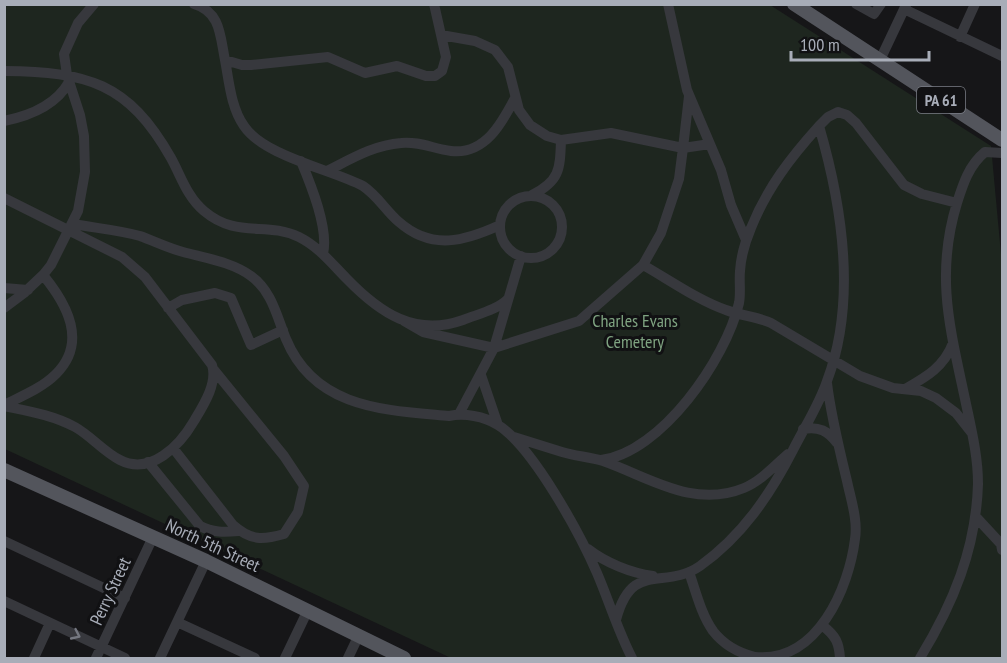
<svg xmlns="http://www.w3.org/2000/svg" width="1007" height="663" font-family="'PT Sans Narrow',sans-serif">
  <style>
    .green { fill: #1e261f }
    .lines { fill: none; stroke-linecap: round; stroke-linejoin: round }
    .minor { stroke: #37383d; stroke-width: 10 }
    .major { stroke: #53555c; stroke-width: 14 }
    .oneway { stroke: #757881 }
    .labels { text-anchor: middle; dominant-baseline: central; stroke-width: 6; stroke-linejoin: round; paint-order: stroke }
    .shield { fill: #111113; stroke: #7b7e86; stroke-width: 1.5 }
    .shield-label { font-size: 16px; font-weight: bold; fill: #a8adb8 }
    .park-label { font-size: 18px; fill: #7fa381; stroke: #111113 }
    .street-label { font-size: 18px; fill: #a8adb8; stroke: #111113 }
  </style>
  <rect width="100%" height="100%" fill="#161618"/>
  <path class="green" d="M5,5H770L991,146L1002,265V658H451L5,449Z"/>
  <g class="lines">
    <path class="minor" d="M194,4C221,12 220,36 225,60L242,65H251L328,57L365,73L397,66L426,76H435L442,71L446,57L434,4
      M668,4L687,90L721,170L731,205L746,240
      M856,4L874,14L881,4
      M904,9L1002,56
      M960,37L975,4
      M225,60C229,81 231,108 244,126C264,156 330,169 363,186C378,196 386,211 399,222C432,251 465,241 500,225
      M880,60L906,5
      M4,71C87,72 128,82 171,158C181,176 187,197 204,211C237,239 266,221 299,237C319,247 332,264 347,279C380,313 415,337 463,320C478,314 497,310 508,299
      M689,96L683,148L710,144
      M4,121C29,116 56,105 69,82
      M301,161C311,185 329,229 323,254
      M327,171C351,159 374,145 401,143C419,141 434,149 451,151C485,155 502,123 515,98
      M532,195C560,181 560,169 561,140
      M500 227a31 31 0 1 1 62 0a31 31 0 1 1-62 0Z
      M4,198L122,257L145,277L212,365C218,383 203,406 194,421C180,445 151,476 120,460C104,452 91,436 75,427C53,415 28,411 4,406
      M73,224C95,228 118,230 140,236C154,241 168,248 183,252C205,258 232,262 251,276C272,291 277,317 286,339C315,409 385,410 449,416C464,413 484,416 498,425C533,447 580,534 597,573C609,601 618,631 632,658
      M643,265C668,279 699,301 726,310C741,316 756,316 771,323L860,376L893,388L921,391L936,398L956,413L971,432
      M4,288L28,290
      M4,308L24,293L43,275L51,265L78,211L85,172L84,136L80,115L67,75L64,54L78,23L94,4
      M168,308L182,300L215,293L231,298L251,345L283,330
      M404,321L423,332L494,348L579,321L643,265L661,233L679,179L683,148L611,133L561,140L547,136L530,125L519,110L508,67L495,50L475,41L441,35
      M481,375L498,425
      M905,389C926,377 944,367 953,343
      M4,405C22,396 42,388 56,374C88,342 67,304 43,275
      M459,414L494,348L521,256
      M803,429C819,426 828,431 837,443
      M514,437C530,442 546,447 562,452C575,456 590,457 603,461C649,477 693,509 744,488C761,481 774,466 788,454
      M173,448L233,525C251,541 263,540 284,534L298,512L304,486L284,456L214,370
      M601,460C661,453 726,359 739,303C741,293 739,282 740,271C741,256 745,242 751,228C767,188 791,157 819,126
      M148,462L200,526C213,533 225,532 240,531
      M976,517L1001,544L1002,550
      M4,541L125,598
      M588,549C606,563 631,573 653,576
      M689,572C696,592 701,614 713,631C723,644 739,653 755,657C818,663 849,587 855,539C858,520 851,500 847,481C839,448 831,416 827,383
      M4,601L125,658
      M616,620C632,559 664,591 700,566C742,536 770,495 793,450C804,428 819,405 827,381C857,302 842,205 819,126L828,117L838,112L847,115L856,123L904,185L922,194L957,203
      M177,622L255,658
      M823,626C836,636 839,643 840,658
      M34,658L50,623
      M96,658L153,537
      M160,658L206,561
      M285,658L308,610
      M348,658L358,637
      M920,658C953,604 976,549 978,484C978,455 971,428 965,399C950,328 935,275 957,203C963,184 969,165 985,152L1002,153"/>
    <path class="major" d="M794,4L1002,140
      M4,470L206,561L404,658"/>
  </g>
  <defs><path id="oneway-chevron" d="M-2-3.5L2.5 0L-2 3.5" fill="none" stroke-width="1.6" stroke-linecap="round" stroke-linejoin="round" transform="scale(1.5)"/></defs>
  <use class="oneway" href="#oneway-chevron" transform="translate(76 635) rotate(25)"/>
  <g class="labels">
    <rect class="shield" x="917" y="87" width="48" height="26" rx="4.5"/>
    <g class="shield-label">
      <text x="941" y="100">PA 61</text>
    </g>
    <g class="park-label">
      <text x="635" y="320">Charles Evans<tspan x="635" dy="21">Cemetery</tspan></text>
    </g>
    <g class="street-label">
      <text transform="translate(213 545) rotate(25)">North 5th Street</text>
      <text transform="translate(110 591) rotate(-65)">Perry Street</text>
    </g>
  </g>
  <rect width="1007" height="663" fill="none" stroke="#a8adb8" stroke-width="12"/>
  <path d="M791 51v9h138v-9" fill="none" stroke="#a8adb8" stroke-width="3"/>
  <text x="800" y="51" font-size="18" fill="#a8adb8" stroke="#111113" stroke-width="4.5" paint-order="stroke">100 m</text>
</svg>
